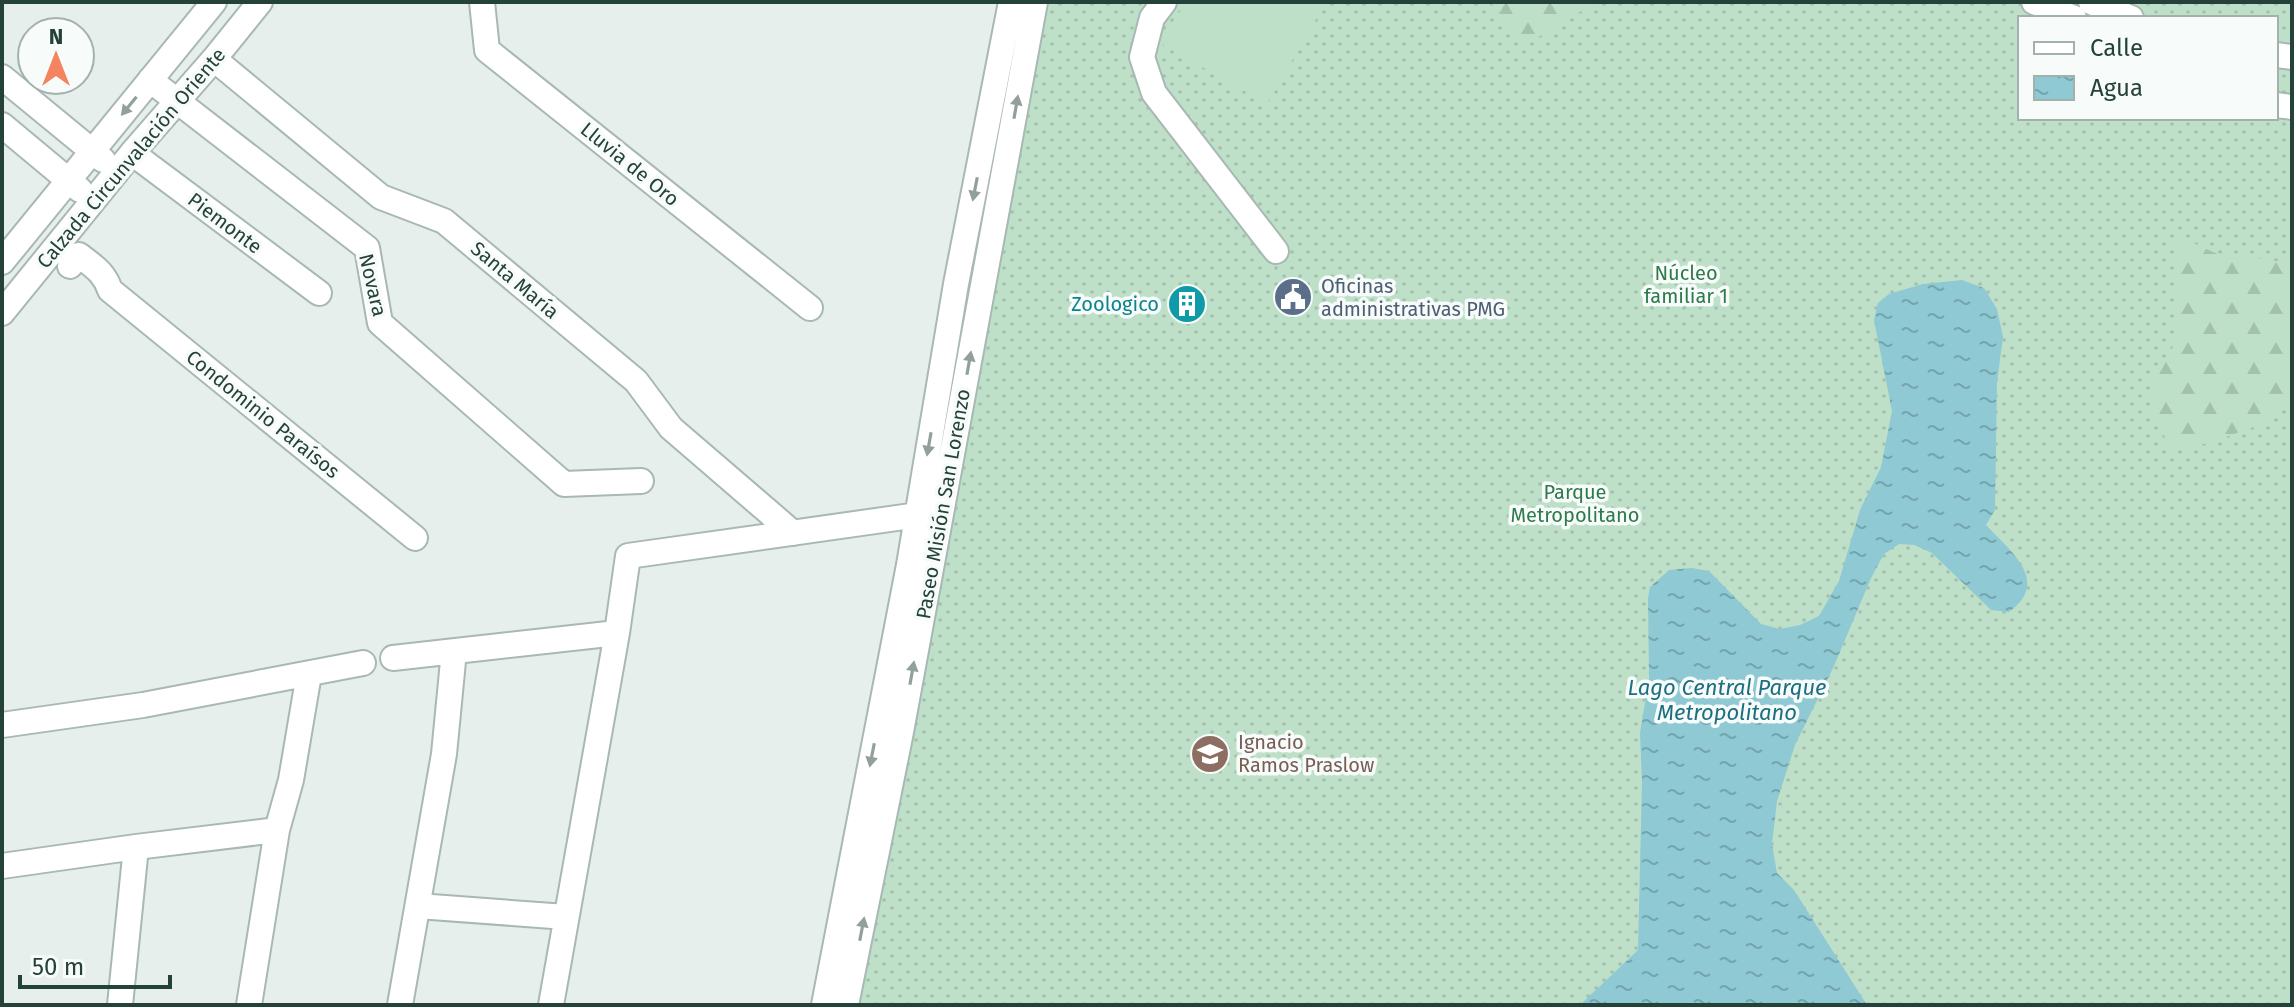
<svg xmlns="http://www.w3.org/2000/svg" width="2294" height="1007" font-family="'Fira Sans',sans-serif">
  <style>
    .grass { fill: url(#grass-dots); fill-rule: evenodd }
    .forest { fill: url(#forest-firs) }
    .garden { fill: #bfe0c8 }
    .water { fill: url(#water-ripples) }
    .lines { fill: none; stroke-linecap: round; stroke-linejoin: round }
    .minor-casing { stroke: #a8b8b2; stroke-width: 28 }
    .minor { stroke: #fff; stroke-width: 24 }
    .oneway { fill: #92a09c }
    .labels { text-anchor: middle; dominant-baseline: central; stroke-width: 7; stroke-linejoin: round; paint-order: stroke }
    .street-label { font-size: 20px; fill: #24423a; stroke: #f7fbf9 }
    .park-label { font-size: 20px; fill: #2d7a4b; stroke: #f7fbf9 }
    .service-label { font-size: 20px; fill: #4e5e75; stroke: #f7fbf9; text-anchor: start }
    .culture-label { font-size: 20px; fill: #0d838f; stroke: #f7fbf9; text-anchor: end }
    .education-label { font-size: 20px; fill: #785e54; stroke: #f7fbf9; text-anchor: start }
    .water-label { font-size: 22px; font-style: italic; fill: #1c6f80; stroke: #f7fbf9 }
  </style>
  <defs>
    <pattern id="grass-dots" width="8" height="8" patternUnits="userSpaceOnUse" patternTransform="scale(2)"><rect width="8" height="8" fill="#bfe0c8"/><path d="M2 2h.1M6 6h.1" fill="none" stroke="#a4c1ad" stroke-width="1.8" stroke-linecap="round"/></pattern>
    <pattern id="forest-firs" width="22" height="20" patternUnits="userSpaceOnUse" patternTransform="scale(2)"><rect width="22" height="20" fill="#bfe0c8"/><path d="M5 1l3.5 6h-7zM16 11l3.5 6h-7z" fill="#a4c1ad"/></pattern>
    <pattern id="water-ripples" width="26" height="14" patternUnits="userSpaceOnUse" patternTransform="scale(2)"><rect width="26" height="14" fill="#8ec9d4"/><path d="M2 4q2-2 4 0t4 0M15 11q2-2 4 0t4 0" fill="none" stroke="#74a5ad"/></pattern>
  </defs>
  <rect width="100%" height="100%" fill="#e6efeb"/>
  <path class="grass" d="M1043,2H2292V1005H859ZM2020,18H2276V118H2020Z"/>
  <path class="forest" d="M1490,2H1596L1527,44Z
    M2178,236L2215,253L2292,263V400L2270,421L2209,443L2173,449L2151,416L2153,375L2178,340Z"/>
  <path class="garden" d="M1185,2H1326L1267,104L1162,44Z"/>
  <path class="water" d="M1962,280L1984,288L1997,309L2003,337L1997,382L1995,510L1986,525C2011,552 2051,581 2009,612L1991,610L1932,553L1914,545L1899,544L1884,554L1871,578L1834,666L1795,745L1777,801L1772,844L1777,873L1794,890L1867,1005H1580L1638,950L1642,781L1640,733L1649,679L1648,598L1650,587L1669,570L1692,568L1709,571L1761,624L1780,629L1800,625L1819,616L1839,581L1860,510L1881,467L1892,411L1874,320L1878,303L1889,294L1923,284Z"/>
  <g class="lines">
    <g class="minor-casing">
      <path id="minor" d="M482,2L487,50L810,308
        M1164,2L1152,18L1142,57L1154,93L1276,251
        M2034,2L2074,18
        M2091,2L2131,18
        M2276,55L2292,57
        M214,59L381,197L444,221L636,381L671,428L793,533
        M2,77L103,160
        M150,80L367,248L380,323L564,484L641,481
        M2276,105L2292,107
        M2,125L80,190
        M132,153L319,293
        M2,262L214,2
        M70,266L79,255C94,267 104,272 110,290L415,538
        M2,313L132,153L214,59L260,2
        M393,658L617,633
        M2,725L143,705L363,663
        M2,866L136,847L277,830
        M418,906L566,917
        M120,1005L136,847
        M249,1005L277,830L291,780L309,674
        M400,1005L444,754L454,651
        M551,1005L617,633L628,556L918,515
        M824,1005L909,565L956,284L1011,2
        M846,1005L901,732L1035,2"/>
    </g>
    <use href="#minor" class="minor"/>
  </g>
  <defs><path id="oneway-solid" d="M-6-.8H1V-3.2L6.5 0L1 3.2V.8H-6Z" transform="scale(2)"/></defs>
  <g class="oneway">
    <use href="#oneway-solid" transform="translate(129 106) rotate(129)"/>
    <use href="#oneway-solid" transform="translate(1016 107) rotate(-80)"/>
    <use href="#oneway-solid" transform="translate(975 189) rotate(101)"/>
    <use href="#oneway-solid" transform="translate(969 363) rotate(-80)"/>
    <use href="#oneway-solid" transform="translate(929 444) rotate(100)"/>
    <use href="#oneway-solid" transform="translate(912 673) rotate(-80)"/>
    <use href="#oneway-solid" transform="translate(872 755) rotate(101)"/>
    <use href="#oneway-solid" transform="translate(862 929) rotate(-79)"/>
  </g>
  <defs>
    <g id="civic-disc" transform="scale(2)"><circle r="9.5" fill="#5c6f8a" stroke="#f7fbf9"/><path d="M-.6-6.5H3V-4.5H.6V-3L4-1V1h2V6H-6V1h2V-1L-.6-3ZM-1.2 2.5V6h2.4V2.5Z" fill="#fff"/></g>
    <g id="building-disc" transform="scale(2)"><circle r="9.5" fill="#0f9aa8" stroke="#f7fbf9"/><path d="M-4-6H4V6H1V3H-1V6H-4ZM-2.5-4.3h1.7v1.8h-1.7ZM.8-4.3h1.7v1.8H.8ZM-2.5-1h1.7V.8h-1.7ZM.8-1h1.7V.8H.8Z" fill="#fff"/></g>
    <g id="school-disc" transform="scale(2)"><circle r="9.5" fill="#8d6e63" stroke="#f7fbf9"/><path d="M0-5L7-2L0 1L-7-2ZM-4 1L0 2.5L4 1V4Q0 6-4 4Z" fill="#fff"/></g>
  </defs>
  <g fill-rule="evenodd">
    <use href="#civic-disc" x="1293" y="297"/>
    <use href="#building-disc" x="1187" y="304"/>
    <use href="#school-disc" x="1210" y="754"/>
  </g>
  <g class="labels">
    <g class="street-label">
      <text transform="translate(131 158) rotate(-50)">Calzada Circunvalación Oriente</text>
      <text transform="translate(630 164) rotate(39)">Lluvia de Oro</text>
      <text transform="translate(225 223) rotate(37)">Piemonte</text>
      <text transform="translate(515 280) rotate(40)">Santa María</text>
      <text transform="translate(373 285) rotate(77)">Novara</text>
      <text transform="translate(263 414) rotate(39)">Condominio Paraísos</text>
      <text transform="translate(943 504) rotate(-80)">Paseo Misión San Lorenzo</text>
    </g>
    <g class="park-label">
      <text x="1686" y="273">Núcleo<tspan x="1686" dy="23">familiar 1</tspan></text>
      <text x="1575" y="492">Parque<tspan x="1575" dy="23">Metropolitano</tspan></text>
    </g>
    <g class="service-label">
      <text x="1321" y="286">Oficinas<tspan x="1321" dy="23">administrativas PMG</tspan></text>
    </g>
    <g class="culture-label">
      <text x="1159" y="304">Zoologico</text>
    </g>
    <g class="education-label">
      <text x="1238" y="742">Ignacio<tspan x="1238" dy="23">Ramos Praslow</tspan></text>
    </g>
    <g class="water-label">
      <text x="1727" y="687">Lago Central Parque<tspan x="1727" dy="25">Metropolitano</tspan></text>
    </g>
  </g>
  <rect width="2294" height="1007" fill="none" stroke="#24423a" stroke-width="8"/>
  <rect x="2018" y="16" width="260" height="104" fill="#f7fbf9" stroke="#a3b1ad" stroke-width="2"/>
  <rect x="2034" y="42" width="40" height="12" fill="#ffffff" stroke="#a3b1ad" stroke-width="2"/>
  <text x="2090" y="56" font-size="24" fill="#24423a">Calle</text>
  <rect x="2034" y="76" width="40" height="24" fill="url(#water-ripples)" stroke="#a3b1ad" stroke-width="2"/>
  <text x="2090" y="96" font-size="24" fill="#24423a">Agua</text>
  <g transform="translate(56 56)"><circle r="38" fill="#f7fbf9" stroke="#a3b1ad" stroke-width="2"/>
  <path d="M0-6L14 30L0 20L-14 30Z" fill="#f4845f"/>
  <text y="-12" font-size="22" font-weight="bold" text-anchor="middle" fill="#24423a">N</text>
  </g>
  <path d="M20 975v12h150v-12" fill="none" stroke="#24423a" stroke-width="4"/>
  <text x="32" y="975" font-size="24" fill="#24423a" stroke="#f7fbf9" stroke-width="6" paint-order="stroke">50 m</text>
</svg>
